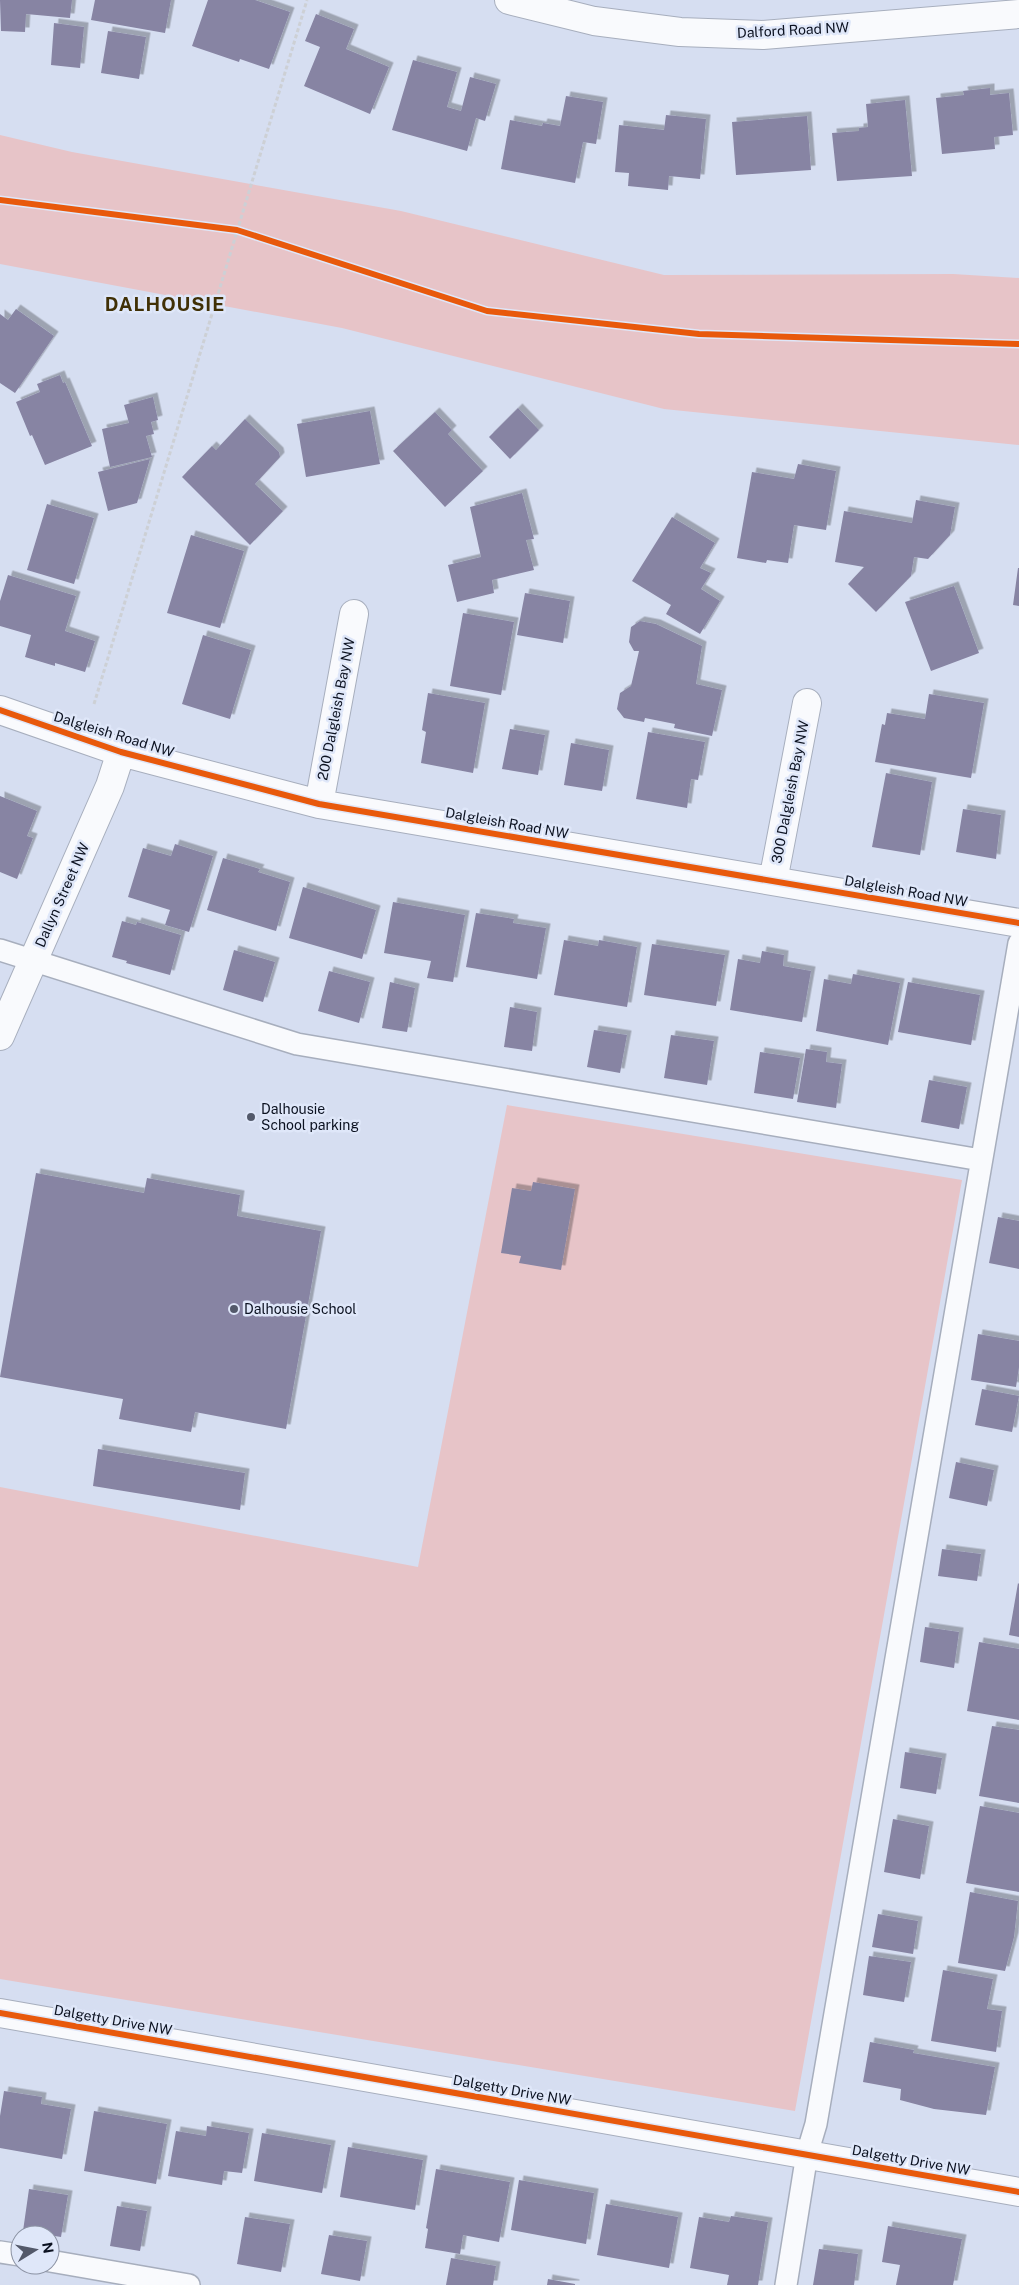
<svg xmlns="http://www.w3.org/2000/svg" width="1019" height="2285" font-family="'Public Sans',sans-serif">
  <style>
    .green { fill: #e7c4c8 }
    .building { fill: #8784a3; filter: url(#shadow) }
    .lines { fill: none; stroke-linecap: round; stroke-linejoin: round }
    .lane-casing { stroke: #a7aebd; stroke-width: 24 }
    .street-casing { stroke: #a7aebd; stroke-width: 30 }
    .path { stroke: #cdd0d5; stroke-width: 3; stroke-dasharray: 4 2.5; stroke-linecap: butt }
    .lane { stroke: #f9fafd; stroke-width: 21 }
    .street { stroke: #f9fafd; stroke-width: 28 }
    .cycleway-casing { stroke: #dfe7f9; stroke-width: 9 }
    .cycleway { stroke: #e8590c; stroke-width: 6 }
    .poi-dot { fill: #53596a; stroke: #dfe7f9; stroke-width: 2 }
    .labels { text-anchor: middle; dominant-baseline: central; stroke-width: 5; stroke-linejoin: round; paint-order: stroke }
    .street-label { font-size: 14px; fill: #0c1221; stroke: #dfe7f9 }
    .poi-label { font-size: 14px; fill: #0c1221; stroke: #dfe7f9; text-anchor: start }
    .district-label { font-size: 19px; font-weight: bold; letter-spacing: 1px; fill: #403006; stroke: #dfe7f9 }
  </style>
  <defs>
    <filter id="shadow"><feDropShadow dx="4.5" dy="-4.5" stdDeviation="0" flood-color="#0004"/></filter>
  </defs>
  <rect width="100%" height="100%" fill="#d6def1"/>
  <path class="green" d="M0,135L72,152L401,211L664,275L953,274L1019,278V445L664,409L342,328L0,264Z
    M507,1105L962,1180L795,2111L0,1979V1487L418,1567Z"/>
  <path class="building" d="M0,0H72L70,18L26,14L25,32L1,31Z
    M95,0H171L165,33L91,20Z
    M208,0H255L290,12L269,69L240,59L239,62L192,46Z
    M316,14L354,29L346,49L389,67L370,114L304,86L320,47L305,41Z
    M54,23L84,27L80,68L51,65Z
    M108,31L146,37L139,79L101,73Z
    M413,60L457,72L447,107L461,111L470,77L496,84L485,121L476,118L467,151L392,130Z
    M990,88V95L1009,93L1013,135L994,137L995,149L942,154L936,98L964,95L963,91Z
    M566,96L603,102L596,144L583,142L575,183L501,169L510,120L542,126L543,123L560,126Z
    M905,100L912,176L837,181L832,133L859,131V128L868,127L866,104Z
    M666,115L706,119L700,179L669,176L668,190L628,186L629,173L615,172L619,125L664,130Z
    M807,116L811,170L736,175L732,122Z
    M16,309L54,336L15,393L0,383V314L8,320Z
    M60,375L63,383L65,382L92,446L45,465L32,435L30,436L16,402L40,392L37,384Z
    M153,397L158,420L151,422L154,434L146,436L152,457L110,467L102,429L129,423L124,405Z
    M518,408L539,430L510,459L489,437Z
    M370,411L380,464L306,477L297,424Z
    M435,412L452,430L448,434L483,471L445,507L393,451Z
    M245,419L279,452L280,457L255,484L283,511L250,545L182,477L212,446L216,450Z
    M150,459L137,503L108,511L98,472Z
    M798,464L836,471L826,530L794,525L788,563L767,560L766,563L737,558L752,472L794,479Z
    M522,493L534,539L526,540L534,570L492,580L494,593L457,602L448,565L481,557L470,507Z
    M916,500L955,507L950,535L928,559L914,557L911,576L876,612L848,584L864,567L835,562L844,511L912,523Z
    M47,504L94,518L74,584L27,570Z
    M672,517L715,543L700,568L711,573L701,589L720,601L700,634L666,614L671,605L632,581Z
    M191,535L244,551L220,628L167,613Z
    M1018,568H1019V606L1013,605Z
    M8,575L76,596L65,631L95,641L85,672L55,663V666L25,657L31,635L0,626V601Z
    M954,586L979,653L931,671L905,602Z
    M525,593L570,601L563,643L517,635Z
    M463,613L514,622L501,695L450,686Z
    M640,621L656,624L702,646L696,684L722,690L712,736L674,728L675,724L645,718L644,722L624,718L617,709L620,693L631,686L639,651H634L629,642L631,627Z
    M203,635L251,650L230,719L182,704Z
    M428,693L485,703L473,773L421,763L426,732L422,730Z
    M929,694L984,703L971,778L875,762L882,724L885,725L887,713L925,719Z
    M510,729L545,735L538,775L502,769Z
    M648,732L705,742L698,780L691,779L687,808L636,799Z
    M571,743L609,750L602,791L564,785Z
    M886,773L932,782L920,855L872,847Z
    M0,796L37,811L27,836L33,838L17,879L0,872Z
    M963,809L1001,815L996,859L956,852Z
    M175,844L213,856L189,932L165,925L170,910L128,897L143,848L171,856Z
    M223,858L260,869L258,872L290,882L276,931L207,910Z
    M303,887L376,910L362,959L289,938Z
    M393,902L465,915L453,982L427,978L431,961L384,953Z
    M476,913L514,919L513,923L546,928L537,979L466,967Z
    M122,921L136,925L137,922L181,935L170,975L126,963L127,961L112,957Z
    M564,940L598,946L599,940L637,947L627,1007L554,995Z
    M652,944L725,955L716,1006L644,995Z
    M234,950L275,962L263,1002L223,990Z
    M762,951L784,955L783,966L811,971L802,1022L730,1010L738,959L760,963Z
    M329,971L370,982L359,1023L318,1011Z
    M853,974L900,983L888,1045L816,1031L824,979L851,984Z
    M390,982L415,988L407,1032L382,1028Z
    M908,982L980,995L971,1045L898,1032Z
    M510,1007L537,1012L532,1051L504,1047Z
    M594,1030L627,1035L620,1073L587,1067Z
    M671,1035L714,1041L707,1085L664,1078Z
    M806,1049L827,1052L826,1062L842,1064L836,1108L797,1102Z
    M760,1052L800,1058L793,1099L754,1093Z
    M929,1080L967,1087L959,1129L921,1122Z
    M36,1173L144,1193L147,1178L240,1195L237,1216L321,1231L286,1429L195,1412L191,1432L119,1419L123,1399L0,1377Z
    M533,1182L575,1189L561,1270L519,1263L521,1256L501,1253L512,1188L531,1191Z
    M998,1217L1019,1221V1269L989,1263Z
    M978,1334L1019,1341V1367L1016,1387L971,1380Z
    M982,1389L1019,1396L1012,1432L975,1425Z
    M98,1449L245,1473L240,1510L93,1486Z
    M956,1462L994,1470L987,1506L949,1498Z
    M942,1549L981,1554L977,1581L938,1576Z
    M1018,1583L1019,1584V1637L1009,1635Z
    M925,1627L959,1632L954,1668L920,1662Z
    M979,1642L1019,1649V1720L967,1711Z
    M992,1726L1019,1730V1803L979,1796Z
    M905,1752L942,1758L936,1794L900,1788Z
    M980,1806L1019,1813V1892L966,1883Z
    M893,1819L929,1826L920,1879L884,1872Z
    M970,1892L1018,1901L1014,1937L1005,1971L958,1963Z
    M878,1914L918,1921L913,1954L872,1947Z
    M869,1956L911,1962L904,2002L863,1995Z
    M943,1970L993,1979L987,2009L1002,2011L996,2052L931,2041Z
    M870,2042L914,2050L913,2053L995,2067L986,2115L934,2109L900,2100L901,2089L863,2082Z
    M4,2091L42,2097L41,2104L71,2109L62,2159L0,2148V2116Z
    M94,2111L167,2124L156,2184L84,2171Z
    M207,2126L249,2133L242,2173L224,2171L222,2185L168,2176L176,2131L206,2136Z
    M262,2133L331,2145L322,2193L254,2181Z
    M348,2147L423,2160L415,2210L340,2197Z
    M436,2169L510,2182L499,2242L463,2235L460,2254L425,2248L428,2229L426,2228Z
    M519,2180L594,2193L586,2244L511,2230Z
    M29,2189L68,2195L61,2237L23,2231Z
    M606,2204L678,2217L669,2268L597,2255Z
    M117,2206L147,2211L140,2251L110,2246Z
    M731,2216L768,2222L758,2285H727L729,2275L690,2268L699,2217L729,2222Z
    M245,2217L290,2224L281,2272L237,2264Z
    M888,2226L962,2239L953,2285H896L900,2265L882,2262Z
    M329,2235L367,2241L360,2281L321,2274Z
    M819,2249L858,2254L854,2285H813Z
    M451,2258L496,2266L493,2285H446Z
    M548,2279L575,2284V2285H547Z"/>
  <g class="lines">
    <g class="lane-casing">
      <path id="lane" d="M0,950L297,1044L981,1160
        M0,2252L20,2255
        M50,2261L189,2285
        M786,2285L807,2154L816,2124L1019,943"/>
    </g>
    <g class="street-casing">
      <path id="street" d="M509,0L594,21L680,32L763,35L1019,14
        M0,710L121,752L319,804L1019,923
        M319,804L354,614
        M773,881L807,703
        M0,1036L110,786L121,752
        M0,2013L1019,2192"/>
    </g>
    <path class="path" d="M94,704L307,0"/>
    <use href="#lane" class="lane"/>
    <use href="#street" class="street"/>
    <g class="cycleway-casing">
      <path id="cycleway" d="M0,200L237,230L487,311L699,334L1019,344
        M0,710L121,752L319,804L1019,923
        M0,2013L1019,2192"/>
    </g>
    <use href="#cycleway" class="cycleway"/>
  </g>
  <g class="poi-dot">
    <circle cx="251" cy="1117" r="5"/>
    <circle cx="234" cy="1309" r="5"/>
  </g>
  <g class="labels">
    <g class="street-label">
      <text transform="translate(793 30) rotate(-3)">Dalford Road NW</text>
      <text transform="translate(336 709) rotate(-79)">200 Dalgleish Bay NW</text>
      <text transform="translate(114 734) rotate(17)">Dalgleish Road NW</text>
      <text transform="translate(790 792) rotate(-79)">300 Dalgleish Bay NW</text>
      <text transform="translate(507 823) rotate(10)">Dalgleish Road NW</text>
      <text transform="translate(906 891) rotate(10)">Dalgleish Road NW</text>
      <text transform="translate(62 895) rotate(-66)">Dallyn Street NW</text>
      <text transform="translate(113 2020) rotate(10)">Dalgetty Drive NW</text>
      <text transform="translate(512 2090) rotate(10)">Dalgetty Drive NW</text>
      <text transform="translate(911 2160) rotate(10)">Dalgetty Drive NW</text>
    </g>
    <g class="poi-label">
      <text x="261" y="1109">Dalhousie<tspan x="261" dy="16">School parking</tspan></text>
      <text x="244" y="1309">Dalhousie School</text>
    </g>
    <g class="district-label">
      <text x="165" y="304">DALHOUSIE</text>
    </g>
  </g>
  <g transform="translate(35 2250) rotate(80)"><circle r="24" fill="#dfe7f9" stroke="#8b92a3"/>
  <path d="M0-4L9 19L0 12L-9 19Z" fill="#53596a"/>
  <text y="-8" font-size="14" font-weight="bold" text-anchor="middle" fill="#0c1221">N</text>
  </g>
</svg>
